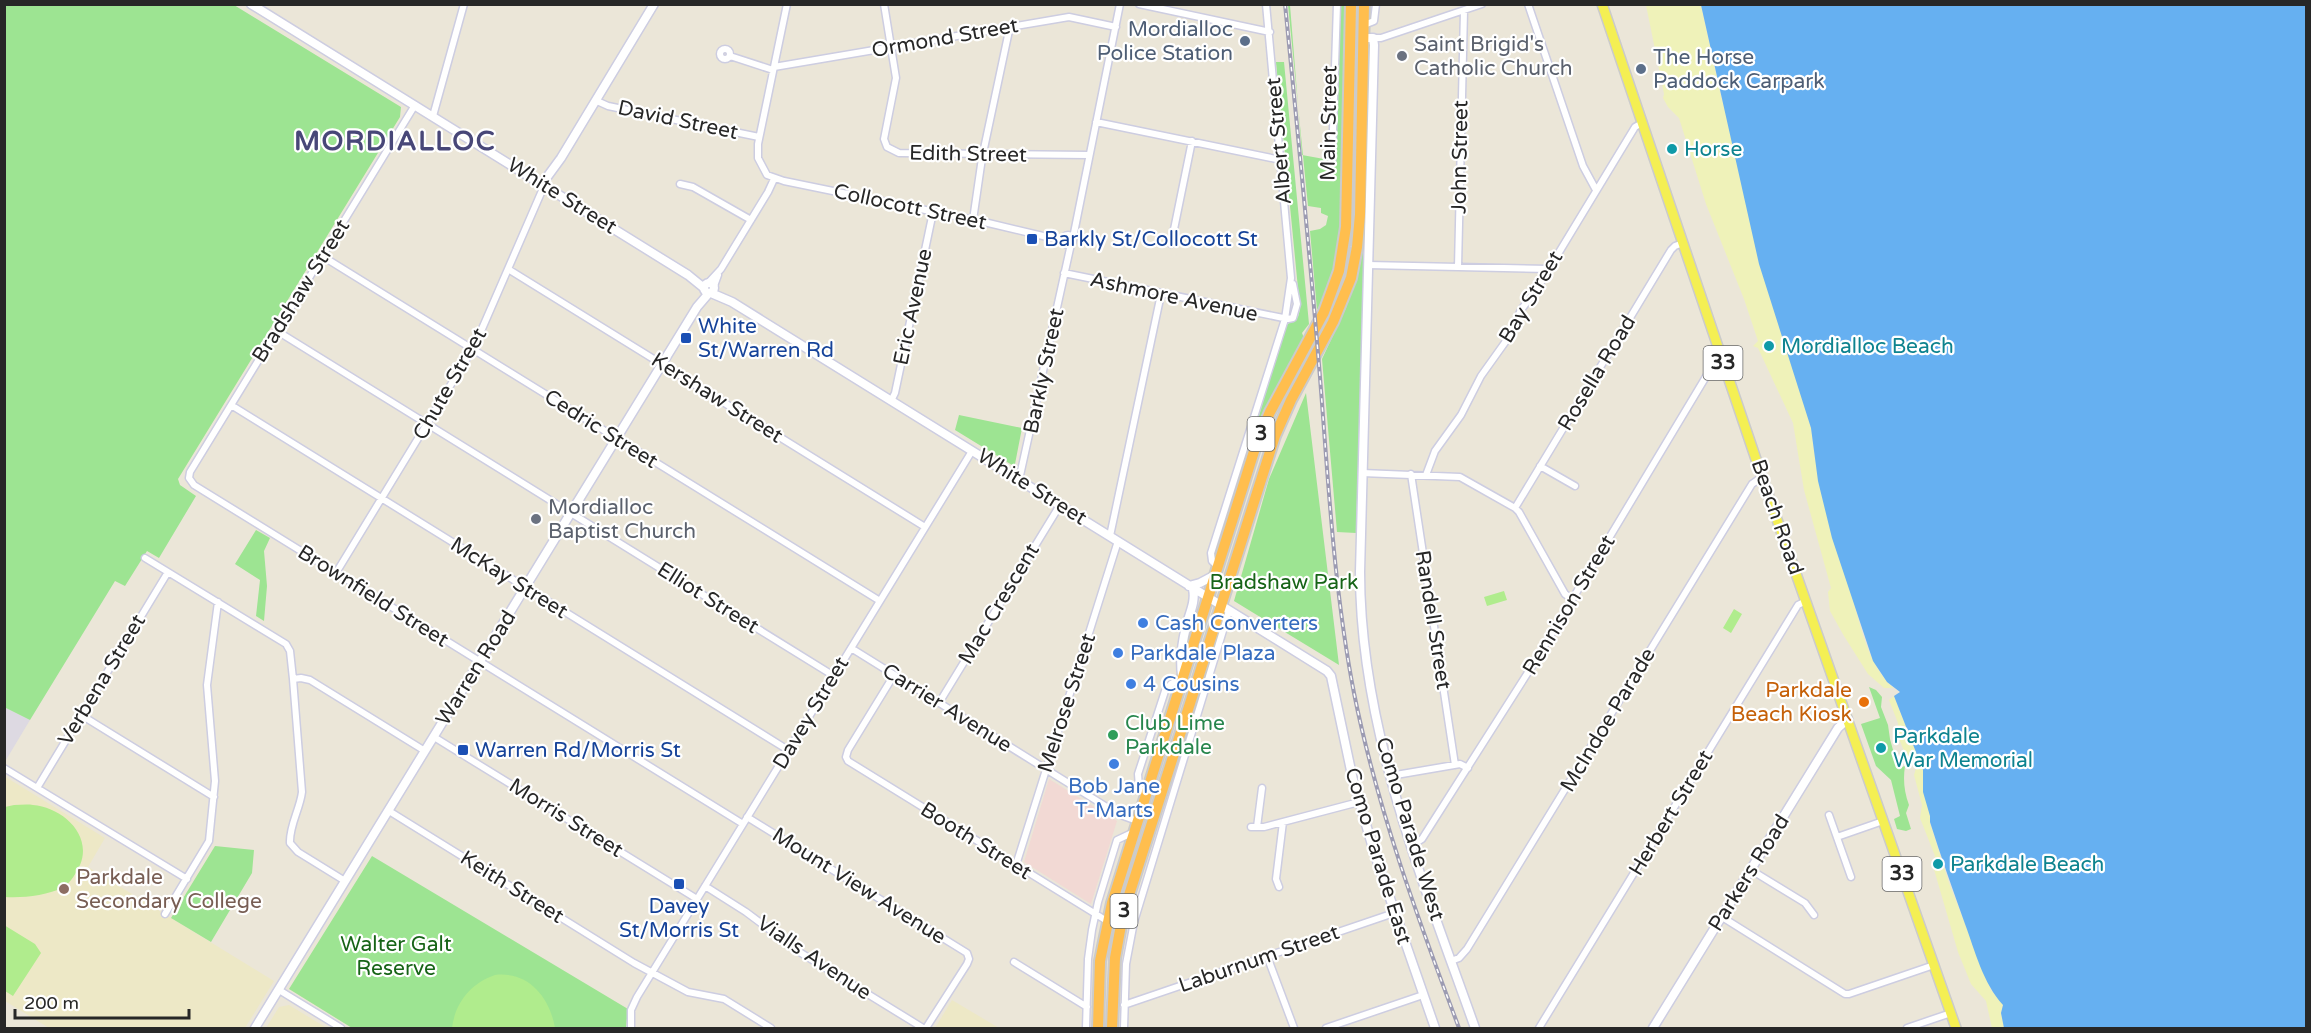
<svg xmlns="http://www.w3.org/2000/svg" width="2311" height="1033" font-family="'Varela Round',sans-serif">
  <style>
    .industrial { fill: #ddd9e2 }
    .education { fill: #ede8c6 }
    .medical { fill: #f2d9d4 }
    .green { fill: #9de492 }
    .sand { fill: #eff2b9 }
    .pitch { fill: #b0ec8d }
    .water { fill: #66b0f1 }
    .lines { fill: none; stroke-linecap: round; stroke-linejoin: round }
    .street-casing { stroke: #cdcde1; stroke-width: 9 }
    .secondary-casing { stroke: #cdcde1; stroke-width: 11 }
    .primary-casing { stroke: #cbcbcb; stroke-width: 12 }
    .highway-casing { stroke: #cbcbcb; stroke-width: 14 }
    .street { stroke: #fff; stroke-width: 6 }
    .secondary { stroke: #fff; stroke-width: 8 }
    .primary { stroke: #f4ef53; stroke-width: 9 }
    .highway { stroke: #ffbe4e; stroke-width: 10 }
    .rail-casing { stroke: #9c9bb2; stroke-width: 4 }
    .rail { stroke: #fff; stroke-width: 1.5; stroke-dasharray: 4.5; stroke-linecap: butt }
    .service-dot { fill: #5c6f8a; stroke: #fff; stroke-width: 2 }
    .worship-dot { fill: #6b7280; stroke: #fff; stroke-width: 2 }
    .culture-dot { fill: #0f9aa8; stroke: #fff; stroke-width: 2 }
    .transit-dot { fill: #1a4fb4; stroke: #fff; stroke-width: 2 }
    .shop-dot { fill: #3f7fe0; stroke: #fff; stroke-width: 2 }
    .food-dot { fill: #e8710a; stroke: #fff; stroke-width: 2 }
    .leisure-dot { fill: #2e9e5b; stroke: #fff; stroke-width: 2 }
    .education-dot { fill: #8d6e63; stroke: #fff; stroke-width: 2 }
    .labels { text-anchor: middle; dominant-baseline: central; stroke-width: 4.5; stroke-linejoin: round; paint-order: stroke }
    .shield { fill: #fff; stroke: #686868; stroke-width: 1.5 }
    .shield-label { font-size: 20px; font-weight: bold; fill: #272727 }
    .service-label { font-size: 21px; fill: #4e5e75; stroke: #fff; text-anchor: end }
    .street-label { font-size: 21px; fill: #272727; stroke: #fff }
    .worship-label { font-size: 21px; fill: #5b616d; stroke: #fff; text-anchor: start }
    .culture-label { font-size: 21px; fill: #0d838f; stroke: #fff; text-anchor: start }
    .transit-label { font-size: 21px; fill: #164399; stroke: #fff; text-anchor: start }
    .park-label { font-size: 21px; fill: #176417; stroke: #fff }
    .shop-label { font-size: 21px; fill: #366cbe; stroke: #fff; text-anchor: start }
    .food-label { font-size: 21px; fill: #c56008; stroke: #fff; text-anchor: end }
    .leisure-label { font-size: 21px; fill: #27864d; stroke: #fff; text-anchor: start }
    .education-label { font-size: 21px; fill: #785e54; stroke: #fff; text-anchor: start }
    .district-label { font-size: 27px; font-weight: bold; letter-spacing: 1.5px; fill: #484778; stroke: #fff }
  </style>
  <rect width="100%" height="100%" fill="#ebe6d8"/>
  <path class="industrial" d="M4,707L30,720L6,760H4Z"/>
  <path class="education" d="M4,776L105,838L88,867L274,981L245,1028H49L5,1001Z
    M952,1000L999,1028H935Z
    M289,1005L327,1028H266L279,1007Z"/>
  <path class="medical" d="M1049,779L1117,821L1091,904L1024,862Z"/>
  <path class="green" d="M4,5H234L401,107L400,117L178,479L180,485L196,496L159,558L147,551L125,586L115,581L30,720L4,707Z
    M1288,5H1290L1302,155L1335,161L1340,5H1345L1342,212C1339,246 1335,280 1317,310L1310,231L1320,229L1326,225L1328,216L1321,213V208L1308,206Z
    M1276,62H1284L1309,324L1302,333L1304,338L1268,404L1247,457L1285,326L1298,317L1300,309Z
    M1363,233H1365L1356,533L1337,532L1322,359L1346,308L1361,254Z
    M1306,393L1339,665L1234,601L1269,479Z
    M959,415L1022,428L1015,464L1012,465L955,430Z
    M256,530L270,538L264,551L267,586L264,621L256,616L260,580L235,564Z
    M1869,687L1876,690L1882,697L1881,707L1888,725L1890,739L1898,768L1905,766C1903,779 1904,792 1909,805L1906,813L1911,829L1906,831L1897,829L1894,819L1900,816L1891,780L1876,766L1861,724L1880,718Z
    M215,846L254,850L252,873L211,942L171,918Z
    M372,856L628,1009L626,1028H352L289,989Z"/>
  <path class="sand" d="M1646,5H1701L1720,92L1811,428C1817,485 1833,538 1851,593C1861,626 1867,663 1893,688H1884L1868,674L1844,636L1830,611L1828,592L1831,588L1804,490L1793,423L1758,348L1753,346L1758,341L1744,299L1706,204L1679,118L1668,107L1663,98L1664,94Z
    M1894,696L1923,770V783L1930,816V823L1949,883L1991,990L2003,1004L2001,1013L2004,1028H1992L1986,1001L1971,984L1958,952L1933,866L1935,856L1920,818L1922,805L1914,775L1916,768L1904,751L1898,736V723L1889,700Z"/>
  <path class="pitch" d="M1504,591L1507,600L1487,606L1484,597Z
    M1734,609L1742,614L1731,633L1723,628Z
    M14,805C20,805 27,804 33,805C61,807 93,834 80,865C76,873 71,882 64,887C46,896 23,898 5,897V807Z
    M4,925L35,944L41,953L13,996L5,991Z
    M495,975C529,971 550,998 555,1028H452C455,1003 471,983 495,975Z"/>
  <path class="water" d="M1701,5H2306V1028H2004L2001,1013L2003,1005C1983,983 1975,951 1965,924C1953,890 1941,857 1930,822V816L1923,792V770L1894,696L1900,692L1887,682L1873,661L1832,538L1818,481L1811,428L1759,264Z"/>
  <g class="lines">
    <g class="street-casing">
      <path id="street" d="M787,4L758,144V158L767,175L784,181L984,222L1064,241
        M884,4L896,78L884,139L887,147L899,153L1089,155
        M1139,4L1270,32
        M1528,4L1583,166L1596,190
        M1364,25L1374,21L1376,4
        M1373,38H1381L1482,4
        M720 54a5 5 0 1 1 10 0a5 5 0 1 1-10 0Z
        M730,56L773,70
        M774,67L1069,17L1116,27
        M597,101L608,106L759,137
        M415,105L190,472L189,478L194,485L743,824
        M433,116L464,4
        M1096,122L1281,160
        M1332,160L1337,4
        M680,184L693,187L751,220
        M973,220L982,158L1010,26
        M1063 240a5 5 0 1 1 10 0a5 5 0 1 1-10 0Z
        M1073,238L1120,4
        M1171,244L1192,141
        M322,256L880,601
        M1368,265L1548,269
        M1458,267L1464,11
        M508,269L925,527
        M1064,273L1288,319L1293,318L1297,304L1293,284
        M709,282L721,269L768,192L774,179
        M714,286L718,275
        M277,331L834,676
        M891,401L895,393L933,212
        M231,405L788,750
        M1540,466L1575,486
        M1362,473L1460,477L1515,508L1519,512L1565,594L1572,599
        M1411,474L1455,765
        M1426,475L1435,451L1461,415L1481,376L1506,341L1521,310L1538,287L1635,127L1642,123
        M1019,480L1071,244
        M1515,508L1671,250L1675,246L1683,243
        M1110,536L1161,294
        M145,558L286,644L290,651L293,679L301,678L310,680L425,751
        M1217,566L1212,561L1211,553L1285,319L1291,278L1266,4
        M336,573L475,345L544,186
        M851,648L1118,814L1137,821
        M894,675L848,750L846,757L848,761L1107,921
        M293,679L302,792C300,809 289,826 290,843L298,852L345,881
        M939,703L1060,505
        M81,715L214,797
        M434,737L697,899
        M4,768L187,879
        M1390,776L1460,764L1468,768
        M37,788L168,572
        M1145,795L1139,787L1138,774L1165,691L1171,684L1182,679
        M389,811L634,963L688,992L724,999L771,1028
        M1829,815L1851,877
        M747,817L967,953L969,959L967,964L926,1028
        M1251,827H1264L1359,802
        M1257,827L1262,788
        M1837,837L1883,821
        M1411,846L1422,839L1534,663L1710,370L1723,363
        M1016,865L1118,541
        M1751,870L1805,903L1814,915
        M705,886L746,912L801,953L923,1028
        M1279,887L1276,879L1283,822
        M165,914L209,841L215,781L207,685L218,602
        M1722,917L1845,994H1849L1934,965
        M1267,956L1294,1028
        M1451,961L1459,958L1467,949L1752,484L1762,477
        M1014,962L1087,1007
        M279,990L341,1028
        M1124,1005L1394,913
        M631,1028V1010L637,997L972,451
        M1086,1028L1088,959L1092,930L1098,902L1117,840L1134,832
        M1124,1028L1126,964L1134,922L1229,611
        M1326,1028L1423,995
        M1539,1028L1798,605L1806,601
        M1907,1028L1951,1013"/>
    </g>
    <g class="secondary-casing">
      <path id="secondary" d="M251,4L688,275L704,288
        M1364,38H1373L1374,45L1360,572C1360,730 1423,881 1475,1028
        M542,184L561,158L654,4
        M704 288a5 5 0 1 1 10 0a5 5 0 1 1-10 0Z
        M711,293L732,302L1327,671L1331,676L1353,780L1375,855L1435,1028
        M1189,586L1200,583L1215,575
        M1182,676C1180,660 1182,643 1186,627C1189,614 1196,602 1193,589
        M255,1028L697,307L709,293
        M1653,1028L1838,728L1848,719"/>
    </g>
    <g class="primary-casing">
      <path id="primary" d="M1602,4L1762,477L1956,1028"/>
    </g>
    <g class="highway-casing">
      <path id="highway" d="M1098,1028L1100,961L1112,903L1256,445L1270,412L1324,312L1339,271L1346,227L1351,4
        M1112,1028L1115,958L1123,914L1275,436L1291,400L1333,322L1351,278L1357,247L1360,215L1364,4"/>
    </g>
    <use href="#street" class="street"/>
    <use href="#secondary" class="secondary"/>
    <use href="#primary" class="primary"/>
    <use href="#highway" class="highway"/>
    <g class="rail-casing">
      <path id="rail" d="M1285,4C1297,125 1309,245 1319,365C1328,474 1333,585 1354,693C1377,808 1418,919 1459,1028"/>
    </g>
    <use href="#rail" class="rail"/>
  </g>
  <g class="service-dot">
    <circle cx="1245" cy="41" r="6"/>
    <circle cx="1641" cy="69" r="6"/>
  </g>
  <g class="worship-dot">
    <circle cx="1402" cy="56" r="6"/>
    <circle cx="536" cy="519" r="6"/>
  </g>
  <g class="culture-dot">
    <circle cx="1672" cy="149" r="6"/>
    <circle cx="1769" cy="346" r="6"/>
    <circle cx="1881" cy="748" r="6"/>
    <circle cx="1938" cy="864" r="6"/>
  </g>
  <g class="transit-dot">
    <rect x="1026" y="233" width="12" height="12" rx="3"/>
    <rect x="680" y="332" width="12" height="12" rx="3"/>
    <rect x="457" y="744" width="12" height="12" rx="3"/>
    <rect x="673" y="878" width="12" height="12" rx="3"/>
  </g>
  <g class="shop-dot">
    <circle cx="1143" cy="623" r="6"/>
    <circle cx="1118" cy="653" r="6"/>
    <circle cx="1131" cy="684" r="6"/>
    <circle cx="1114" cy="764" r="6"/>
  </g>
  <circle class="food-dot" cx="1864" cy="702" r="6"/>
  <circle class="leisure-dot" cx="1113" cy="735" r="6"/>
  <circle class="education-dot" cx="64" cy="889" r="6"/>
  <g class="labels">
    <g class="shield">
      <rect x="1703.5" y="346" width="39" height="34" rx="4.5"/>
      <rect x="1247.5" y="417" width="27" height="34" rx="4.5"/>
      <rect x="1882.5" y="857" width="39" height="34" rx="4.5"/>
      <rect x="1110.5" y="894" width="27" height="34" rx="4.5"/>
    </g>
    <g class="shield-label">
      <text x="1723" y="363">33</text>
      <text x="1261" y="434">3</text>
      <text x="1902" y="874">33</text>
      <text x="1124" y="911">3</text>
    </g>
    <g class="service-label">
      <text x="1233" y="29">Mordialloc<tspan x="1233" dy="24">Police Station</tspan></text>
      <text x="1653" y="57" text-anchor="start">The Horse<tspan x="1653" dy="24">Paddock Carpark</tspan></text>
    </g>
    <g class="street-label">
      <text transform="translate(945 38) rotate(-10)">Ormond Street</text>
      <text transform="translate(678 120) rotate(12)">David Street</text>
      <text transform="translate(1329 123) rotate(-89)">Main Street</text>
      <text transform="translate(1279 141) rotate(-95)">Albert Street</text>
      <text transform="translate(968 154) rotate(1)">Edith Street</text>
      <text transform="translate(1460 157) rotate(-89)">John Street</text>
      <text transform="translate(562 196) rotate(32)">White Street</text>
      <text transform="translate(910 207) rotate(12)">Collocott Street</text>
      <text transform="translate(301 291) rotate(-58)">Bradshaw Street</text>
      <text transform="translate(1174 297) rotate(12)">Ashmore Avenue</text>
      <text transform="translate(1531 297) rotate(-59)">Bay Street</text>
      <text transform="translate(913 307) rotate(-78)">Eric Avenue</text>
      <text transform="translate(1044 371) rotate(-78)">Barkly Street</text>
      <text transform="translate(1597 373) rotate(-59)">Rosella Road</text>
      <text transform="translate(450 384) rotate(-60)">Chute Street</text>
      <text transform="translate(717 398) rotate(32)">Kershaw Street</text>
      <text transform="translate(601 429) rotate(32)">Cedric Street</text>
      <text transform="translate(1032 487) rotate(32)">White Street</text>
      <text transform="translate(1777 517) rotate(71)">Beach Road</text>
      <text transform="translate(509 578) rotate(32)">McKay Street</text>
      <text transform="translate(373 596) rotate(32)">Brownfield Street</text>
      <text transform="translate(708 598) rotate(32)">Elliot Street</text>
      <text transform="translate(999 604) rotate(-59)">Mac Crescent</text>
      <text transform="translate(1569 605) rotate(-59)">Rennison Street</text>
      <text transform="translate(1433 620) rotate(81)">Randell Street</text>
      <text transform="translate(476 668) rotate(-58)">Warren Road</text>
      <text transform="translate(102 680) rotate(-59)">Verbena Street</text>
      <text transform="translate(1067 703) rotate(-72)">Melrose Street</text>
      <text transform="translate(947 708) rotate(32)">Carrier Avenue</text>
      <text transform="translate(811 713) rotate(-59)">Davey Street</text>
      <text transform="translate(1608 720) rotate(-59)">McIndoe Parade</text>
      <text transform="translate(1671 813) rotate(-59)">Herbert Street</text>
      <text transform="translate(566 818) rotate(32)">Morris Street</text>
      <text transform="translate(1410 829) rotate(73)">Como Parade West</text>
      <text transform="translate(976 841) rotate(32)">Booth Street</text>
      <text transform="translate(1378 856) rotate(73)">Como Parade East</text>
      <text transform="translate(1749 873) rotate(-58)">Parkers Road</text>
      <text transform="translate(859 886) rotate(32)">Mount View Avenue</text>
      <text transform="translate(512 887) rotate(32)">Keith Street</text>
      <text transform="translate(814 958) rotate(34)">Vialls Avenue</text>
      <text transform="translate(1259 959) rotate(-19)">Laburnum Street</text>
    </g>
    <g class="worship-label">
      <text x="1414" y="44">Saint Brigid's<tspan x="1414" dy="24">Catholic Church</tspan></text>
      <text x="548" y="507">Mordialloc<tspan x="548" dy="24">Baptist Church</tspan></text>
    </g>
    <g class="culture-label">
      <text x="1684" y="149">Horse</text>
      <text x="1781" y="346">Mordialloc Beach</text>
      <text x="1893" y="736">Parkdale<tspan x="1893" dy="24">War Memorial</tspan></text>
      <text x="1950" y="864">Parkdale Beach</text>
    </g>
    <g class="transit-label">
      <text x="1044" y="239">Barkly St/Collocott St</text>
      <text x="698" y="326">White<tspan x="698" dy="24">St/Warren Rd</tspan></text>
      <text x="475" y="750">Warren Rd/Morris St</text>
      <text x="679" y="906" text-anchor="middle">Davey<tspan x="679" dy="24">St/Morris St</tspan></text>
    </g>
    <g class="park-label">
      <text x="1284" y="582">Bradshaw Park</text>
      <text x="396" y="944">Walter Galt<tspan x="396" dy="24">Reserve</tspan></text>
    </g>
    <g class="shop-label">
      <text x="1155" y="623">Cash Converters</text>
      <text x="1130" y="653">Parkdale Plaza</text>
      <text x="1143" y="684">4 Cousins</text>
      <text x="1114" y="786" text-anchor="middle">Bob Jane<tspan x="1114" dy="24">T-Marts</tspan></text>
    </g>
    <g class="food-label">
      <text x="1852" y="690">Parkdale<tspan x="1852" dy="24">Beach Kiosk</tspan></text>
    </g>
    <g class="leisure-label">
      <text x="1125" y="723">Club Lime<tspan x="1125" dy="24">Parkdale</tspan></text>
    </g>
    <g class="education-label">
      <text x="76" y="877">Parkdale<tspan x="76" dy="24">Secondary College</tspan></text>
    </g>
    <g class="district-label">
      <text x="395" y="141">MORDIALLOC</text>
    </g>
  </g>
  <rect width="2311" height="1033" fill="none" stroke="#272727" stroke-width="12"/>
  <path d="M15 1009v9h174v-9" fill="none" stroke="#272727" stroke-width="3"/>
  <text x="24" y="1009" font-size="18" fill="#272727" stroke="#ffffff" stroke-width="4.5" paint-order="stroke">200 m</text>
</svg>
